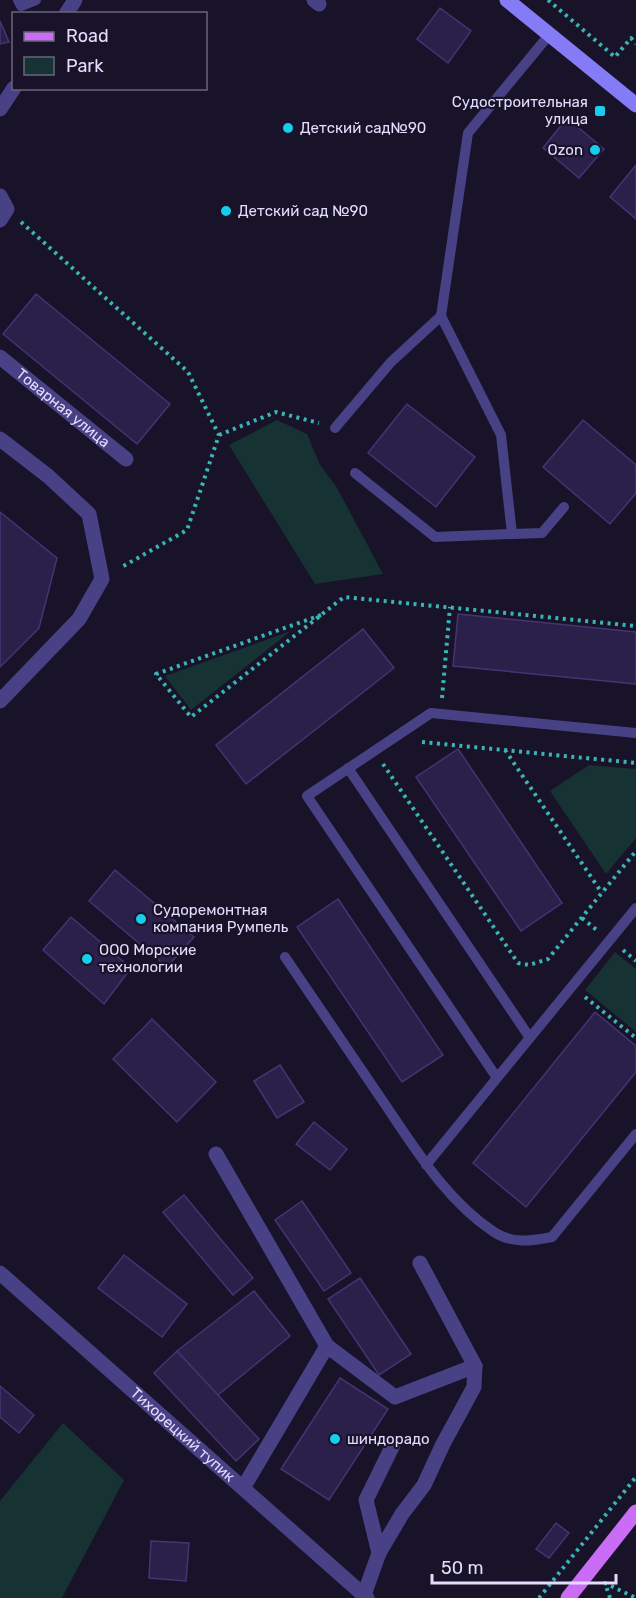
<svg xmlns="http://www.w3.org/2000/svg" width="636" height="1598" font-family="Rubik,sans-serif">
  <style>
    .green { fill: #163233 }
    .building { fill: #2b2049; stroke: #443474; stroke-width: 1.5 }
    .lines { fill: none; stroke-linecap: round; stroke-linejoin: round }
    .path { stroke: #39b5b5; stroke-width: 4; stroke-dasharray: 3 4.5; stroke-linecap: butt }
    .service { stroke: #484185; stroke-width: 10 }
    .minor { stroke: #484185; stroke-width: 15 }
    .secondary { stroke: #857bf6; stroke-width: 15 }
    .primary { stroke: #ca6cf5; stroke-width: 15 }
    .poi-dot { fill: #16cdf0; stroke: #181329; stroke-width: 2 }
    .labels { text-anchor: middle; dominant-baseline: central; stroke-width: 4.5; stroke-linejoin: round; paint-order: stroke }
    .poi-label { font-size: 15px; fill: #e3ddfd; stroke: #181329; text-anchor: start }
    .street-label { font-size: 15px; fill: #e3ddfd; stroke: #181329 }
  </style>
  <rect width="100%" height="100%" fill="#181329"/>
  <path class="green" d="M277,420L307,434L320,465L336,486L383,574L315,584L229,445Z
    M291,631L191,710L165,676Z
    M589,765L636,769V838L606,874L550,791Z
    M615,952L636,969V1032L585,990Z
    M63,1423L124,1480L62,1598H0V1501Z"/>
  <path class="building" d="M440,8L471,31L448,63L417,39Z
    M0,21L9,42L0,44Z
    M567,118L604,149L579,178L543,148Z
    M636,165V219L610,197Z
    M36,294L170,404L137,444L3,334Z
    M407,404L475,457L436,507L368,453Z
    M583,420L636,465V493L610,524L543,467Z
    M0,512L57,558L39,628L0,667Z
    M458,614L636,632V684L453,666Z
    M363,629L394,668L246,784L216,745Z
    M458,749L562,903L521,931L416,777Z
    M115,870L194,937L167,967L89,901Z
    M338,899L443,1055L402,1082L297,927Z
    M71,917L131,968L104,1004L43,950Z
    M595,1012L636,1046V1072L526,1207L473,1163Z
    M152,1019L216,1082L177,1122L113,1059Z
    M280,1065L304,1102L277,1118L254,1081Z
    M314,1122L347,1149L330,1170L296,1144Z
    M184,1195L253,1278L233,1295L163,1212Z
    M302,1201L351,1273L324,1291L275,1220Z
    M124,1255L187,1304L162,1337L98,1288Z
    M360,1278L411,1354L379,1375L328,1299Z
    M254,1291L290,1336L218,1395L177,1351Z
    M177,1351L259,1439L236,1461L154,1373Z
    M340,1378L388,1409L329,1500L281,1469Z
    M0,1386L34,1415L19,1433L0,1417Z
    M556,1523L569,1533L549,1558L536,1549Z
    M151,1541L189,1543L186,1581L149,1578Z"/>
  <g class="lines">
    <path class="path" d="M548,0L615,57L631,38L636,44
      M21,222L188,372L219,435L187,530L120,568
      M219,435L276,412L319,423
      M321,615L156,674L191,717L344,597L636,626
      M442,698L450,607
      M422,742L636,763
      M505,750L602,893
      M383,764L518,963L529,965L548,959L636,851
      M582,918L598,931
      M623,950L636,961
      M585,997L636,1038
      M539,1598L636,1477
      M610,1598L605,1583L636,1598"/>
    <path class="service" d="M18,0L21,6L36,0
      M335,428L391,362L441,316
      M355,473L435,537L512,534L501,435L441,316L468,133L549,35
      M512,534L542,533L564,507
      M348,768L530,1038
      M285,957C317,1004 349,1051 380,1097C413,1145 445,1200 494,1232C512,1244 532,1241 552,1237L636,1134
      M497,1078L307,796L431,713L636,733
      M426,1165L636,908"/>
    <g class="minor">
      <path d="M314,0L319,4"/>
      <path d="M66,14L75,0"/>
      <path d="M0,109L14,88"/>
      <path d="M0,196L7,209L0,220"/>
      <path id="s1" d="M0,357L126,459"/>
      <path d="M0,439L48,476L89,514L102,579L79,619L0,701"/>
      <path d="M216,1154L327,1346"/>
      <path id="s2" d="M0,1273L367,1598"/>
      <path d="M243,1488L327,1346L395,1397L475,1366"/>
      <path d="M379,1553L402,1514L424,1485L443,1444L474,1387L475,1366L420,1263"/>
      <path d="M364,1595L379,1553L366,1500L393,1445"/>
    </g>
    <path class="secondary" d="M507,0L636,105"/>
    <path class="primary" d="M568,1598L636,1512"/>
  </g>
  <g class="poi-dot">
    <rect x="594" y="105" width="12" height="12" rx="3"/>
    <circle cx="288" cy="128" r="6"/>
    <circle cx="595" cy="150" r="6"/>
    <circle cx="226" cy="211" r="6"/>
    <circle cx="141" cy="919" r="6"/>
    <circle cx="87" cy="959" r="6"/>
    <circle cx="335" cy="1439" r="6"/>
  </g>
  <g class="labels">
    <g class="poi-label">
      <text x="588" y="102" text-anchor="end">Судостроительная<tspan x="588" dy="17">улица</tspan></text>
      <text x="300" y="128">Детский сад№90</text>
      <text x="583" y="150" text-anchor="end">Ozon</text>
      <text x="238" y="211">Детский сад №90</text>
      <text x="153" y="910">Судоремонтная<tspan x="153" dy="17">компания Румпель</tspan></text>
      <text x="99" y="950">ООО Морские<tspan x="99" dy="17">технологии</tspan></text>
      <text x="347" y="1439">шиндорадо</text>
    </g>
    <g class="street-label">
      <text stroke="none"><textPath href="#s1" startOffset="81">Товарная улица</textPath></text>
      <text stroke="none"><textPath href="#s2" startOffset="244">Тихорецкий тупик</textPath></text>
    </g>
  </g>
  <rect x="12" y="12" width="195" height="78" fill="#181329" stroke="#69647e" stroke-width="1.5"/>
  <rect x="24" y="32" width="30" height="9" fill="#ca6cf5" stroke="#69647e" stroke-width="1.5"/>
  <text x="66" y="42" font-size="18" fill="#e3ddfd">Road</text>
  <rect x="24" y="57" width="30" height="18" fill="#163233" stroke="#69647e" stroke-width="1.5"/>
  <text x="66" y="72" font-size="18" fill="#e3ddfd">Park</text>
  <path d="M432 1574v9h184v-9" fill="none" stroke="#e3ddfd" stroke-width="3"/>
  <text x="441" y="1574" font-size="18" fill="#e3ddfd" stroke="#181329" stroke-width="4.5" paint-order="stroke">50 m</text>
</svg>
